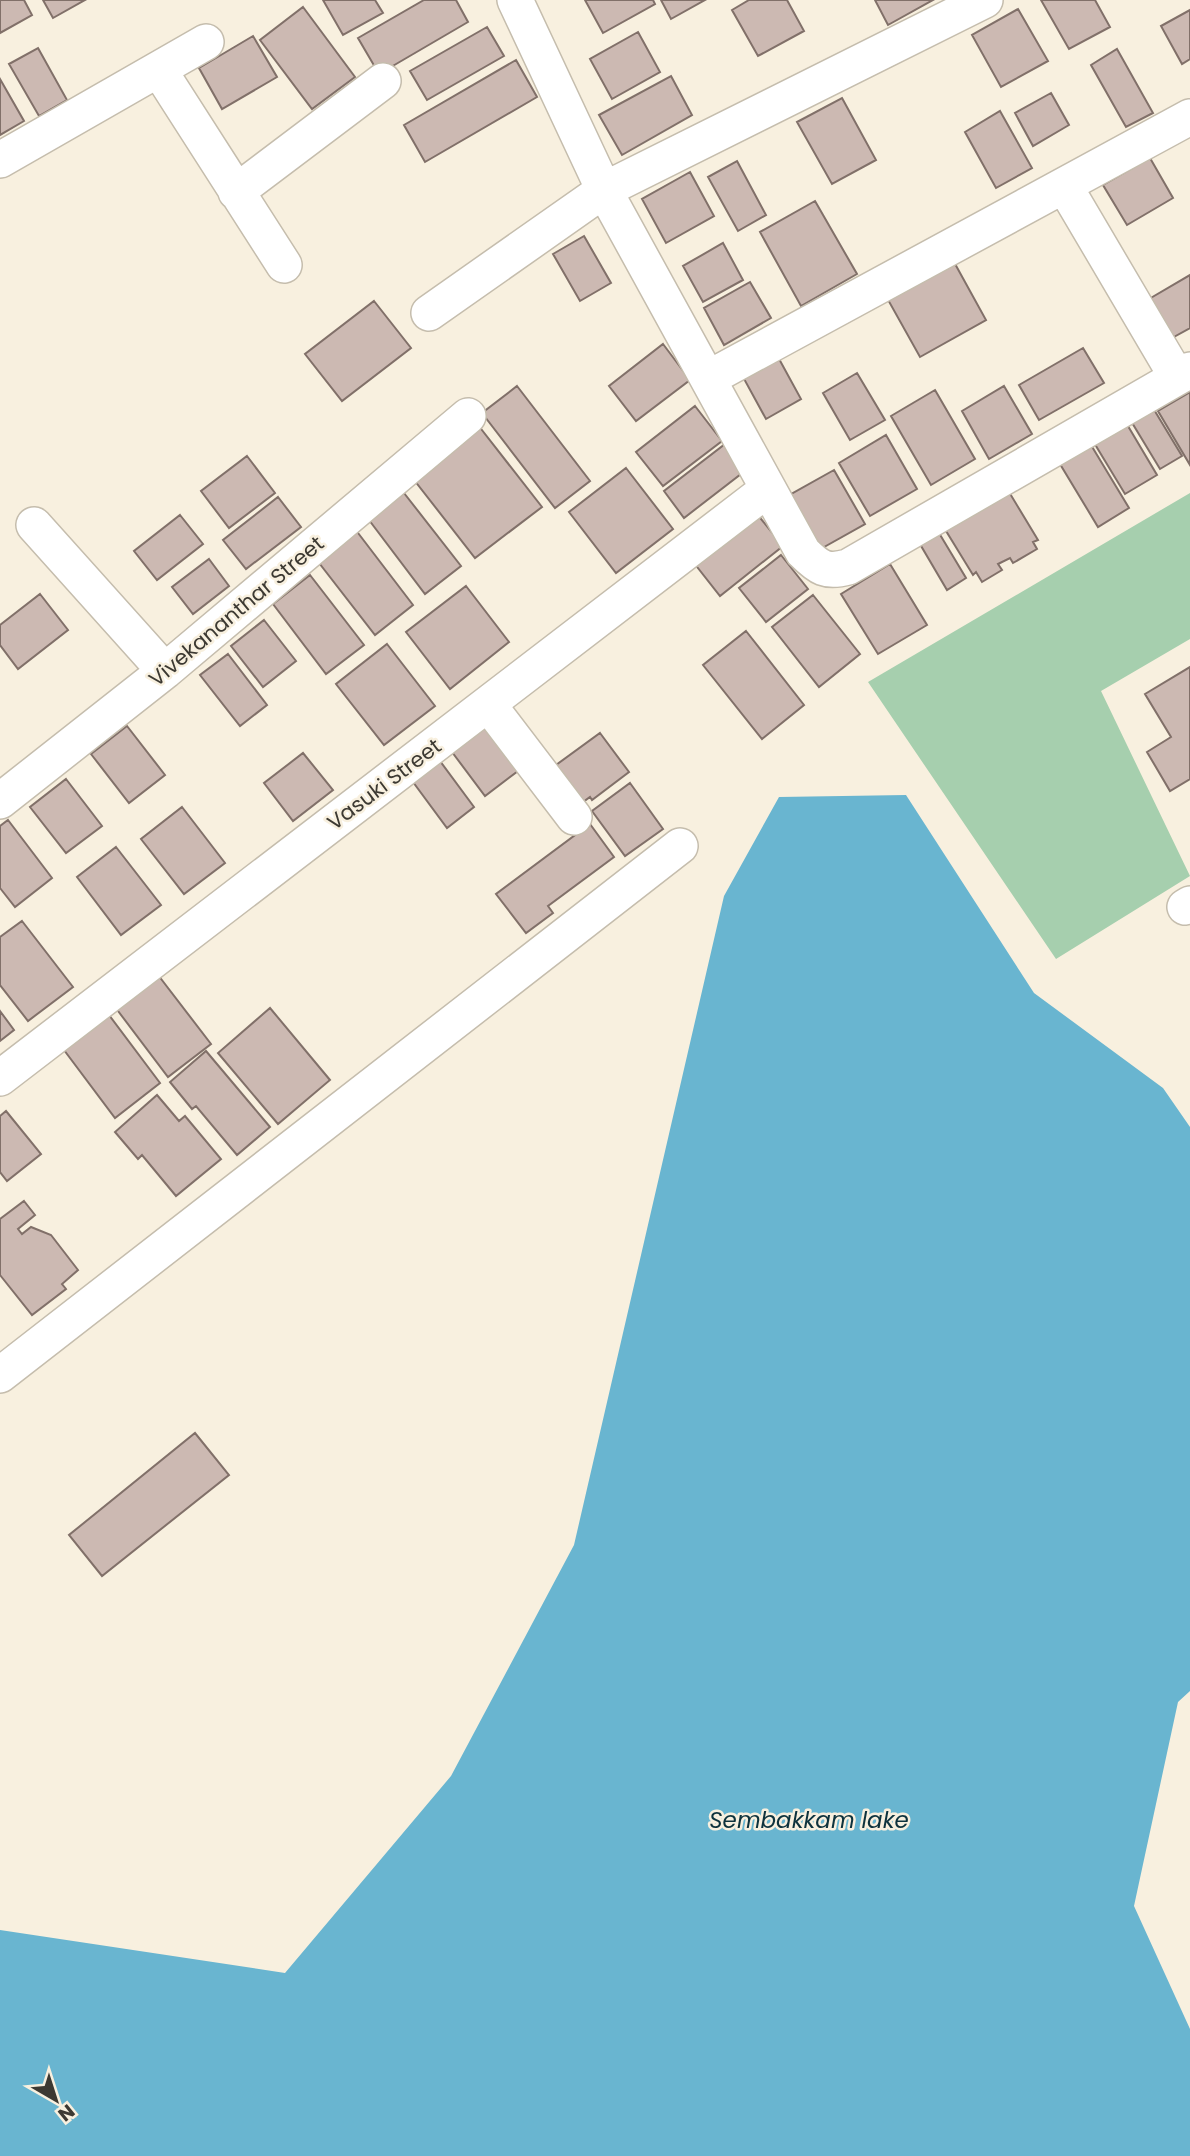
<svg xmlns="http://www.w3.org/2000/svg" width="1190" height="2156" font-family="Poppins,sans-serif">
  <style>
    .green { fill: #a6cfae }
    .water { fill: #69b5d0 }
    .building { fill: #ccb9b2; stroke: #817069; stroke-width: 2 }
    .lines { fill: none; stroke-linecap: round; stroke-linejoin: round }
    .street-casing { stroke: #c5bdad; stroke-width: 38 }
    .street { stroke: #fff; stroke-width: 35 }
    .labels { text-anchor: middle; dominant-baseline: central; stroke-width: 5; stroke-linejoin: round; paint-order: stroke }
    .street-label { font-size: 21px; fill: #3c3932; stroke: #f8f0df }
    .water-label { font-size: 23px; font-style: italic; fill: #0d323d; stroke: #f8f0df }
  </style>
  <rect width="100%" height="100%" fill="#f8f0df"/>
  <path class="green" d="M1190,493V639L1101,691L1190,876L1056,959L868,682Z"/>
  <path class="water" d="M906,795L1034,993L1163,1088L1190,1127V1691L1178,1702L1134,1906L1190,2029V2156H0V1930L285,1973L451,1776L574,1545L724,896L779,797Z"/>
  <path class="building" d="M0,0H24L32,15L0,33Z
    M43,0H85L53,18Z
    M323,0H375L383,13L343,35Z
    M424,0H456L468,22L379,74L358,38Z
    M585,0H653L655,4L603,33Z
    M661,0H705L671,19Z
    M749,0H787L804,31L758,56L732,10Z
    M875,0H933L888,25Z
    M1041,0H1095L1110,27L1069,49Z
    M303,7L355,77L312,109L260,40Z
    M1018,9L1048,61L1001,87L972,35Z
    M1190,10V59L1182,64L1161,26Z
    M487,27L504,56L427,100L410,71Z
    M638,32L660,72L612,99L590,59Z
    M253,36L277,77L222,109L199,68Z
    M38,48L67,100L39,116L9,64Z
    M1117,49L1153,113L1126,127L1091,65Z
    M516,60L537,97L425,162L404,125Z
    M671,76L692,115L622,155L599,115Z
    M0,79L24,121L0,135Z
    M1051,93L1069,125L1033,146L1015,113Z
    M842,98L876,160L832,184L797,122Z
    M1000,111L1032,168L996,188L965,132Z
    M1150,158L1173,198L1127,225L1103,185Z
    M737,161L766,215L738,231L708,177Z
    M690,172L714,216L666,243L642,199Z
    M815,201L857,274L801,306L760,232Z
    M584,236L611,283L580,301L553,254Z
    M723,243L743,280L703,302L683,266Z
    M954,262L986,320L920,357L887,298Z
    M1190,275V328L1172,338L1149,299Z
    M750,282L771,318L724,345L704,308Z
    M374,301L411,348L342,401L305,354Z
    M663,344L690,380L636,421L609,386Z
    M1083,348L1104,383L1039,420L1019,385Z
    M778,357L801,399L766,419L743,377Z
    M857,373L885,420L850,440L823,393Z
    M517,386L590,481L555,508L482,413Z
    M1004,386L1032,434L989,459L962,411Z
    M935,390L975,459L931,485L891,416Z
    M1190,392V465L1158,411Z
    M695,406L722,441L663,486L636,452Z
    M1153,408L1182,456L1160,469L1131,421Z
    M1125,421L1157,475L1125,494L1093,441Z
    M478,425L542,507L475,558L411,476Z
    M886,435L917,489L870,516L839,463Z
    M729,441L750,467L684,518L664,491Z
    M1091,445L1129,508L1098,527L1060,464Z
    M247,456L275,493L229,528L201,491Z
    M626,468L673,529L616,573L569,512Z
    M834,470L865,524L817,551L786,497Z
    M1006,487L1038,540L1033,542L1037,549L1013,563L1010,558L998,564L1002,570L982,582L976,572L973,575L943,526Z
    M404,493L461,566L425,594L369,520Z
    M278,497L301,527L246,569L223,540Z
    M757,514L783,546L720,596L694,563Z
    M180,515L203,544L157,580L134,551Z
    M936,528L966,578L947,590L917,539Z
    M355,529L413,605L375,635L316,559Z
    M781,555L808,589L766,622L739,588Z
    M209,559L229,586L193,614L172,587Z
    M890,564L927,625L878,654L841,594Z
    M310,575L364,645L326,674L273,604Z
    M466,586L509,642L450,689L406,632Z
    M40,594L68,630L18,669L0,645V625Z
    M813,595L860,654L819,687L772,627Z
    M264,620L296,661L263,687L231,646Z
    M746,631L804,705L762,739L703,665Z
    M387,644L435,706L384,745L336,684Z
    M228,654L267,705L240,726L200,675Z
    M1190,667V779L1170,791L1147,752L1171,737L1145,694Z
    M482,723L518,771L485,796L449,748Z
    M127,726L165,775L129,803L91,754Z
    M600,733L629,772L592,800L590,797L583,802L556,765Z
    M303,753L333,790L293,821L264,783Z
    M440,761L474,807L447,828L413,782Z
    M66,779L102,826L66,853L30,807Z
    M630,783L663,829L625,856L592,811Z
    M182,807L225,863L184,894L141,839Z
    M8,820L52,878L15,907L0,888V826Z
    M590,824L614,857L548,906L553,913L526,933L496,894Z
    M116,847L161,905L121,935L77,877Z
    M22,921L73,987L28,1021L0,985V937Z
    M155,971L211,1044L168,1077L112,1003Z
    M270,1008L330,1080L278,1124L218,1053Z
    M0,1011L14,1030L0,1041Z
    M106,1011L160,1083L115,1118L61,1046Z
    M206,1051L270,1127L237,1155L196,1106L192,1109L170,1082Z
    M157,1095L179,1121L185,1116L221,1159L176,1196L142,1155L138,1159L115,1132Z
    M6,1111L41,1154L7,1181L0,1172V1116Z
    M24,1201L35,1215L18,1229L22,1234L31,1227L51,1235L78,1270L62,1284L66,1289L32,1315L0,1275V1219Z
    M195,1433L229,1475L102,1576L69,1535Z"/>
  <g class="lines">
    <g class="street-casing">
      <path id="street" d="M515,0L604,190L803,552C819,568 826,573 848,567L1190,370
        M159,70L284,265
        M0,160L206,42
        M1065,187L1177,377
        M236,192L383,81
        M429,313L604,190L985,0
        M709,378L1190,117
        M34,525L165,671
        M488,704L574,817
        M0,801L165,671L468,416
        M1185,907L1190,904
        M0,1078L768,489
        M0,1375L680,846"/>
    </g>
    <use href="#street" class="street"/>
  </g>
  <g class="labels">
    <g class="street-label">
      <text transform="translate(236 611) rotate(-40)">Vivekananthar Street</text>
      <text transform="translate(384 784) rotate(-37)">Vasuki Street</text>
    </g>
    <g class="water-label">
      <text x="809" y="1820">Sembakkam lake</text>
    </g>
  </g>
  <g transform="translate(56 2100) rotate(141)" stroke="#f8f0df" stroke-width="5" paint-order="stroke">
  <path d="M0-5L12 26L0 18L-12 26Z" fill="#3c3932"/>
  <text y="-10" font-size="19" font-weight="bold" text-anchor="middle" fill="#3c3932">N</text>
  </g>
</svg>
